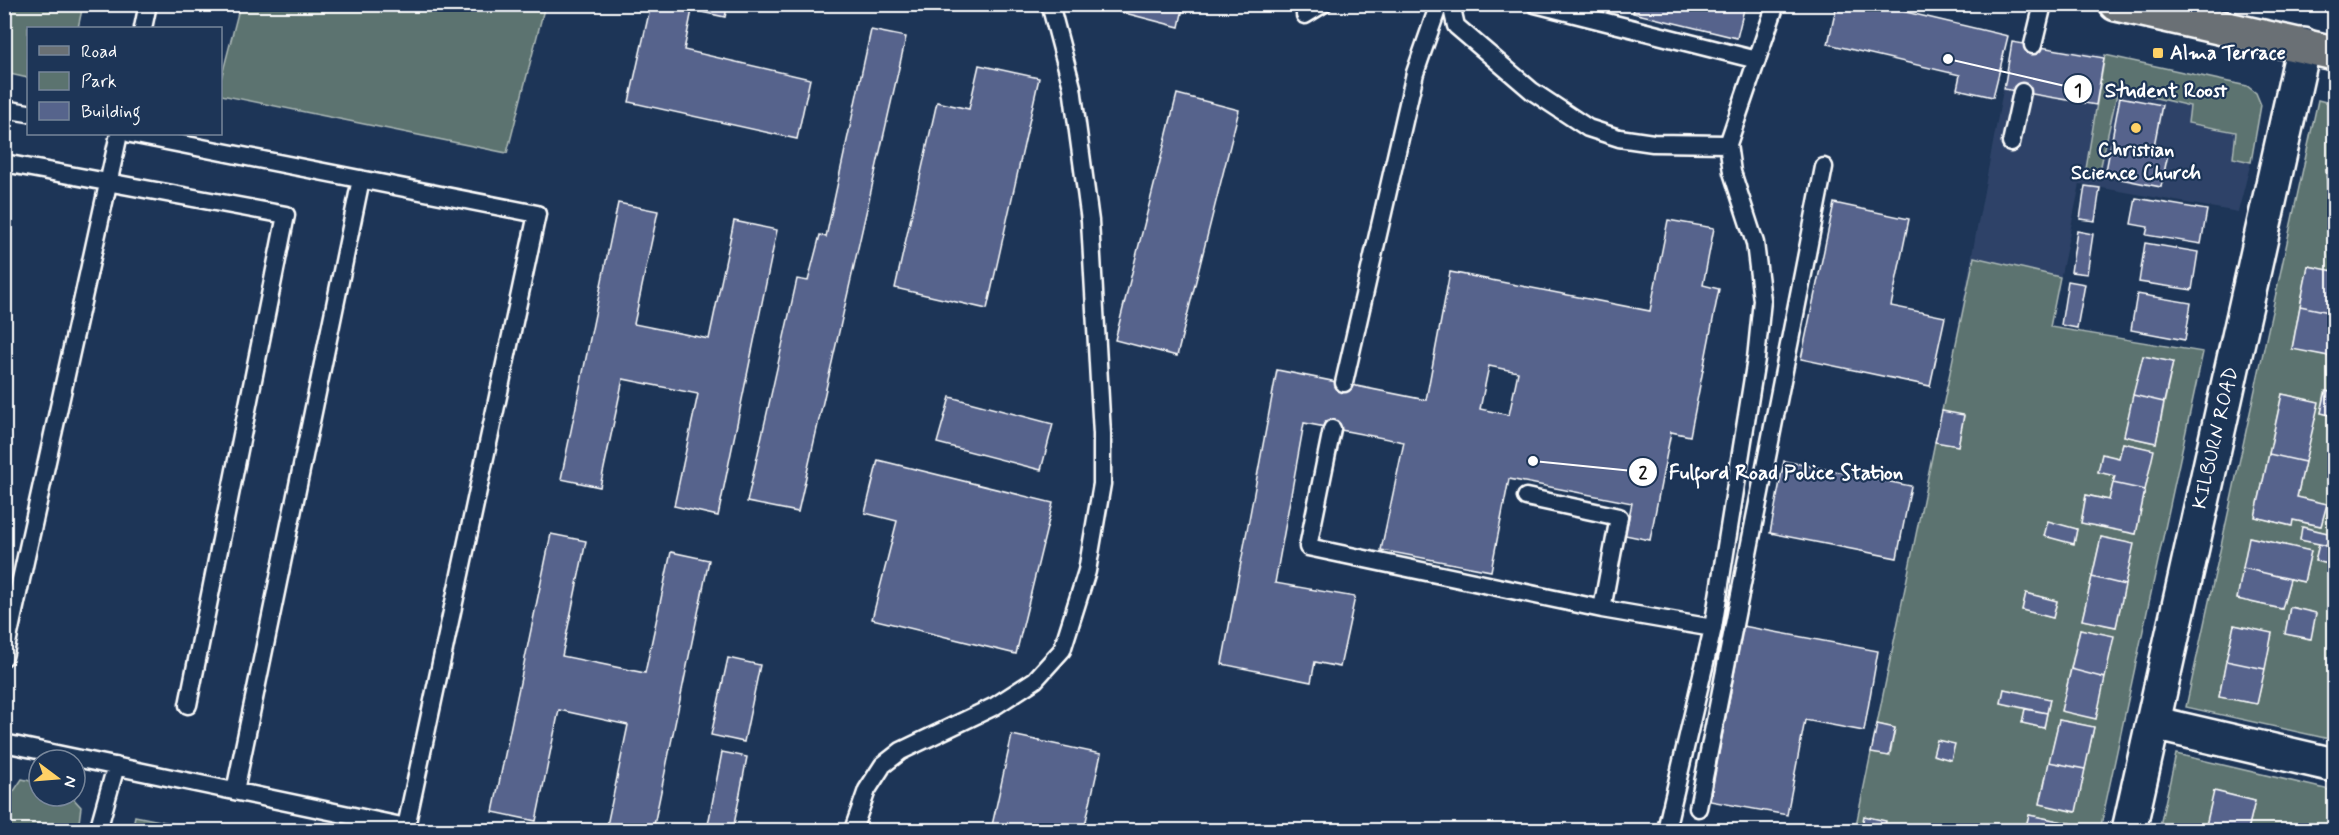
<svg xmlns="http://www.w3.org/2000/svg" width="2339" height="835" font-family="Mynerve,sans-serif">
  <style>
    .built { fill: #2e4367 }
    .green { fill: #5b736f; stroke: #adb9b7; stroke-width: 1.5; fill-rule: evenodd }
    .building { fill: #56648c; stroke: #fff; stroke-width: 1.5; fill-rule: evenodd }
    .lines { fill: none; stroke-linecap: round; stroke-linejoin: round }
    .service-casing { stroke: #fff; stroke-width: 21 }
    .minor-casing { stroke: #fff; stroke-width: 38 }
    .primary-casing { stroke: #fff; stroke-width: 38 }
    .service { stroke: #1d3557; stroke-width: 16 }
    .minor { stroke: #1d3557; stroke-width: 33 }
    .primary { stroke: #6a7074; stroke-width: 33 }
    .poi-dot { fill: #ffd166; stroke: #1d3557; stroke-width: 2 }
    .labels { text-anchor: middle; dominant-baseline: central; stroke-width: 4.5; stroke-linejoin: round; paint-order: stroke }
    .poi-label { font-size: 20px; font-weight: bold; fill: #fff; stroke: #1d3557; text-anchor: start }
    .street-label { font-size: 20px; fill: #fff; stroke: #1d3557 }
    .leader { fill: none; stroke: #fff; stroke-width: 2 }
    .callout-dot { fill: #fff; stroke: #1d3557; stroke-width: 2 }
    .mark-label { font-size: 18px; text-anchor: middle; font-weight: bold; fill: #111 }
    .callout-label { font-size: 21px; text-anchor: middle; font-weight: bold; fill: #fff; stroke: #1d3557; stroke-width: 4.5; stroke-linejoin: round; paint-order: stroke }
  </style>
  <rect width="100%" height="100%" fill="#1d3557"/>
  <filter id="ink" filterUnits="userSpaceOnUse"><feTurbulence type="fractalNoise" baseFrequency=".0167" numOctaves="2"/><feDisplacementMap in="SourceGraphic" scale="12" xChannelSelector="R" yChannelSelector="G"/><feConvolveMatrix kernelMatrix="1 2 1 2 8 2 1 2 1" color-interpolation-filters="sRGB"/></filter>
  <g filter="url(#ink)">
    <path class="built" d="M2012,42L2105,55L2247,86L2256,93L2261,105L2251,162L2238,212L2080,184L2043,360L1956,340Z"/>
    <path class="green" d="M5,4H83V5L78,28H28V78L5,73Z
      M240,5H545L507,153L221,95V79Z
      M2105,55L2247,86L2256,93L2261,105L2251,162L2233,158L2236,132L2188,123L2190,106L2118,89L2098,179L2085,175Z
      M2318,100L2334,104V168L2326,169L2329,214L2334,215V271L2308,266L2292,348L2334,357V393L2325,391L2321,413L2334,416V548L2329,546L2332,534L2303,527L2300,540L2319,544L2315,561L2334,565V740L2186,707ZM2282,394L2318,402L2297,497L2327,504L2321,526L2293,520L2291,526L2255,517ZM2250,537L2311,551L2304,582L2290,579L2282,609L2237,599ZM2290,607L2316,613L2310,639L2285,634ZM2234,625L2272,633L2257,704L2219,697Z
      M1974,257L2060,277L2050,327L2203,352L2100,830H2072L2073,824L2029,815L2025,830H1855L1871,753L1890,756L1895,728L1877,724L1934,447L1935,442L1958,446L1964,416L1942,411ZM2143,356L2173,362L2156,443L2124,436ZM2123,443L2153,450L2136,534L2081,523L2086,495L2109,500L2115,476L2098,472L2102,455L2119,458ZM2048,522L2077,529L2074,543L2045,536ZM2101,537L2133,544L2116,627L2082,620ZM2026,593L2057,601L2053,618L2022,610ZM2080,629L2113,637L2061,711ZM2004,689L2050,699L2044,728L2022,723L2025,709L2001,703ZM2059,720L2094,727L2075,812L2040,804Z
      M2176,754L2334,791V830H2248L2255,801L2215,791L2205,830H2159Z
      M22,779L39,783V796H71L81,807L78,830H5V792L12,794Z
      M135,816L205,830H132Z"/>
    <path class="building" d="M651,4H728L725,17L692,10L684,50L810,79L797,139L629,102Z
      M1090,4H1184L1179,27Z
      M1635,4H1741L1745,5L1737,38L1633,13Z
      M1837,4H1872L2008,36L1993,97L1957,89L1960,75L1828,44Z
      M871,30L906,37L798,512L747,502L797,279L808,281L820,235L826,237Z
      M2012,42L2104,58L2096,105L2004,89Z
      M979,65L1039,78L987,309L895,288L937,102L969,109Z
      M1177,94L1239,110L1177,356L1115,340Z
      M2120,97L2162,105L2153,151L2168,154L2161,187L2105,176Z
      M2334,168V215H2329L2326,169Z
      M2085,186L2100,188L2095,221L2080,219Z
      M2136,198L2207,210L2201,244L2146,235L2148,227L2131,224Z
      M618,203L658,211L634,324L709,339L734,221L777,230L718,516L674,506L698,394L623,379L600,487L561,479Z
      M1834,203L1909,219L1891,306L1945,317L1930,386L1801,359Z
      M1668,220L1714,228L1703,285L1719,289L1690,436L1671,432L1650,540L1625,535L1632,503L1509,479L1491,571L1381,550L1404,442L1304,423L1275,583L1355,597L1340,667L1315,662L1311,682L1222,664L1277,370L1426,400L1450,272L1650,311ZM1489,366L1518,372L1509,415L1480,409Z
      M2077,231L2093,234L2087,274L2071,272Z
      M2145,243L2198,252L2192,290L2139,282Z
      M2308,266L2334,271V313L2300,306Z
      M2068,281L2085,284L2077,328L2061,325Z
      M2137,294L2191,303L2185,340L2131,330Z
      M2300,306L2334,313V357L2292,349Z
      M2143,356L2173,362L2164,402L2133,395Z
      M2326,391L2334,393V416L2321,413Z
      M2282,394L2319,402L2305,462L2269,454Z
      M2133,395L2164,402L2156,443L2124,436Z
      M950,397L1053,424L1041,470L937,443Z
      M1942,411L1964,415L1958,446L1935,442Z
      M2123,443L2154,450L2145,490L2113,483L2115,476L2098,472L2102,454L2119,458Z
      M2269,454L2305,462L2297,497L2327,504L2321,526L2293,520L2292,526L2255,517Z
      M878,460L1053,503L1016,654L872,619L897,521L865,513Z
      M1784,461L1911,486L1897,558L1770,533Z
      M2113,483L2145,490L2136,534L2081,523L2086,495L2109,500Z
      M2048,521L2077,529L2074,544L2044,536Z
      M2302,527L2332,534L2329,546L2300,540Z
      M551,534L586,541L562,656L645,673L671,552L709,560L653,830H606L628,725L559,710L536,821L493,812Z
      M2101,537L2134,544L2125,585L2092,577Z
      M2249,537L2311,551L2304,582L2243,568Z
      M2319,544L2334,548V565L2315,561Z
      M2243,568L2290,579L2282,609L2237,599Z
      M2092,577L2125,585L2116,627L2082,620Z
      M2026,593L2057,601L2053,618L2022,610Z
      M2290,607L2316,613L2311,639L2285,634Z
      M2234,625L2272,633L2265,669L2226,661Z
      M1743,626L1878,651L1864,731L1805,720L1787,815L1710,801Z
      M2080,629L2114,636L2105,678L2071,669Z
      M728,658L760,665L744,742L711,735Z
      M2226,661L2265,669L2257,704L2219,697Z
      M2071,669L2105,678L2096,719L2061,711Z
      M2004,689L2050,699L2047,713L2001,703Z
      M2025,709L2047,713L2044,728L2022,723Z
      M2059,720L2094,727L2085,769L2049,762Z
      M1877,724L1895,728L1889,756L1871,753Z
      M1012,735L1101,754L1084,830H991Z
      M1937,740L1955,744L1951,760L1933,755Z
      M722,752L747,757L733,830H707Z
      M2049,762L2085,769L2076,812L2040,804Z
      M2214,791L2255,801L2248,830H2205Z
      M2029,815L2074,824L2072,830H2025Z
      M1864,816L1886,821L1884,830H1861Z"/>
    <g class="lines">
      <g class="service-casing">
        <path id="service" d="M1451,4L1456,26L1532,91L1588,128L1619,138L1653,143L1728,144L1776,4
          M1535,4L1757,60
          M1305,15L1323,4
          M143,28L148,4
          M2033,45L2043,4
          M4,109L28,113
          M2011,143L2022,92
          M4,163L286,215L188,705
          M1344,383L1415,73L1439,4
          M1332,429L1308,547L1602,609L1713,628L1756,359L1762,300L1755,243L1732,172L1728,144
          M1526,497L1619,517L1602,609
          M4,657L119,134
          M4,743L406,827L537,214L131,134
          M235,791L361,179
          M1698,808L1824,167
          M98,830L116,766
          M853,830L867,790L883,765L901,751L995,706L1035,680L1062,650L1087,571L1102,484V434L1090,221L1072,87L1050,4
          M1666,830L1713,628"/>
      </g>
      <g class="minor-casing">
        <path id="minor" d="M2153,723L2334,765
          M2129,830L2304,45"/>
      </g>
      <g class="primary-casing">
        <path id="primary" d="M2116,4L2334,53"/>
      </g>
      <use href="#service" class="service"/>
      <use href="#minor" class="minor"/>
      <use href="#primary" class="primary"/>
    </g>
  </g>
  <g class="poi-dot">
    <rect x="2152" y="47" width="12" height="12" rx="3"/>
    <circle cx="2136" cy="128" r="6"/>
  </g>
  <g class="labels">
    <g class="poi-label">
      <text x="2170" y="53">Alma Terrace</text>
      <text x="2136" y="150" text-anchor="middle">Christian<tspan x="2136" dy="23">Science Church</tspan></text>
    </g>
    <g class="street-label">
      <text transform="translate(2216 438) rotate(-77)">KILBURN ROAD</text>
    </g>
  </g>
  <path class="leader" d="M1948 59L2078 89M1533 461L1643 472"/>
  <g class="callout-dot">
    <circle cx="1948" cy="59" r="6"/>
    <circle cx="1533" cy="461" r="6"/>
    <circle cx="2078" cy="89" r="15"/>
    <circle cx="1643" cy="472" r="15"/>
  </g>
  <g class="mark-label">
    <text x="2078" y="96">1</text>
    <text x="1643" y="478">2</text>
  </g>
  <g class="callout-label">
    <text x="2166" y="97">Student Roost</text>
    <text x="1786" y="479">Fulford Road Police Station</text>
  </g>
  <rect width="2339" height="835" fill="none" stroke="#1d3557" stroke-width="24"/>
  <rect x="12" y="12" width="2315" height="811" fill="none" stroke="#fff" stroke-width="2" filter="url(#ink)"/>
  <rect x="27" y="27" width="195" height="108" fill="#1d3557" stroke="#77869a" stroke-width="1.5"/>
  <rect x="39" y="46" width="30" height="9" fill="#6a7074" stroke="#77869a" stroke-width="1.5"/>
  <text x="81" y="57" font-size="18" fill="#ffffff">Road</text>
  <rect x="39" y="72" width="30" height="18" fill="#5b736f" stroke="#77869a" stroke-width="1.5"/>
  <text x="81" y="87" font-size="18" fill="#ffffff">Park</text>
  <rect x="39" y="102" width="30" height="18" fill="#56648c" stroke="#77869a" stroke-width="1.5"/>
  <text x="81" y="117" font-size="18" fill="#ffffff">Building</text>
  <g transform="translate(57 778) rotate(106)"><circle r="28" fill="#1d3557" stroke="#77869a" stroke-width="1.5"/>
  <path d="M0-4.5L10 22L0 15L-10 22Z" fill="#ffd166"/>
  <text y="-9" font-size="16" font-weight="bold" text-anchor="middle" fill="#ffffff">N</text>
  </g>
</svg>
